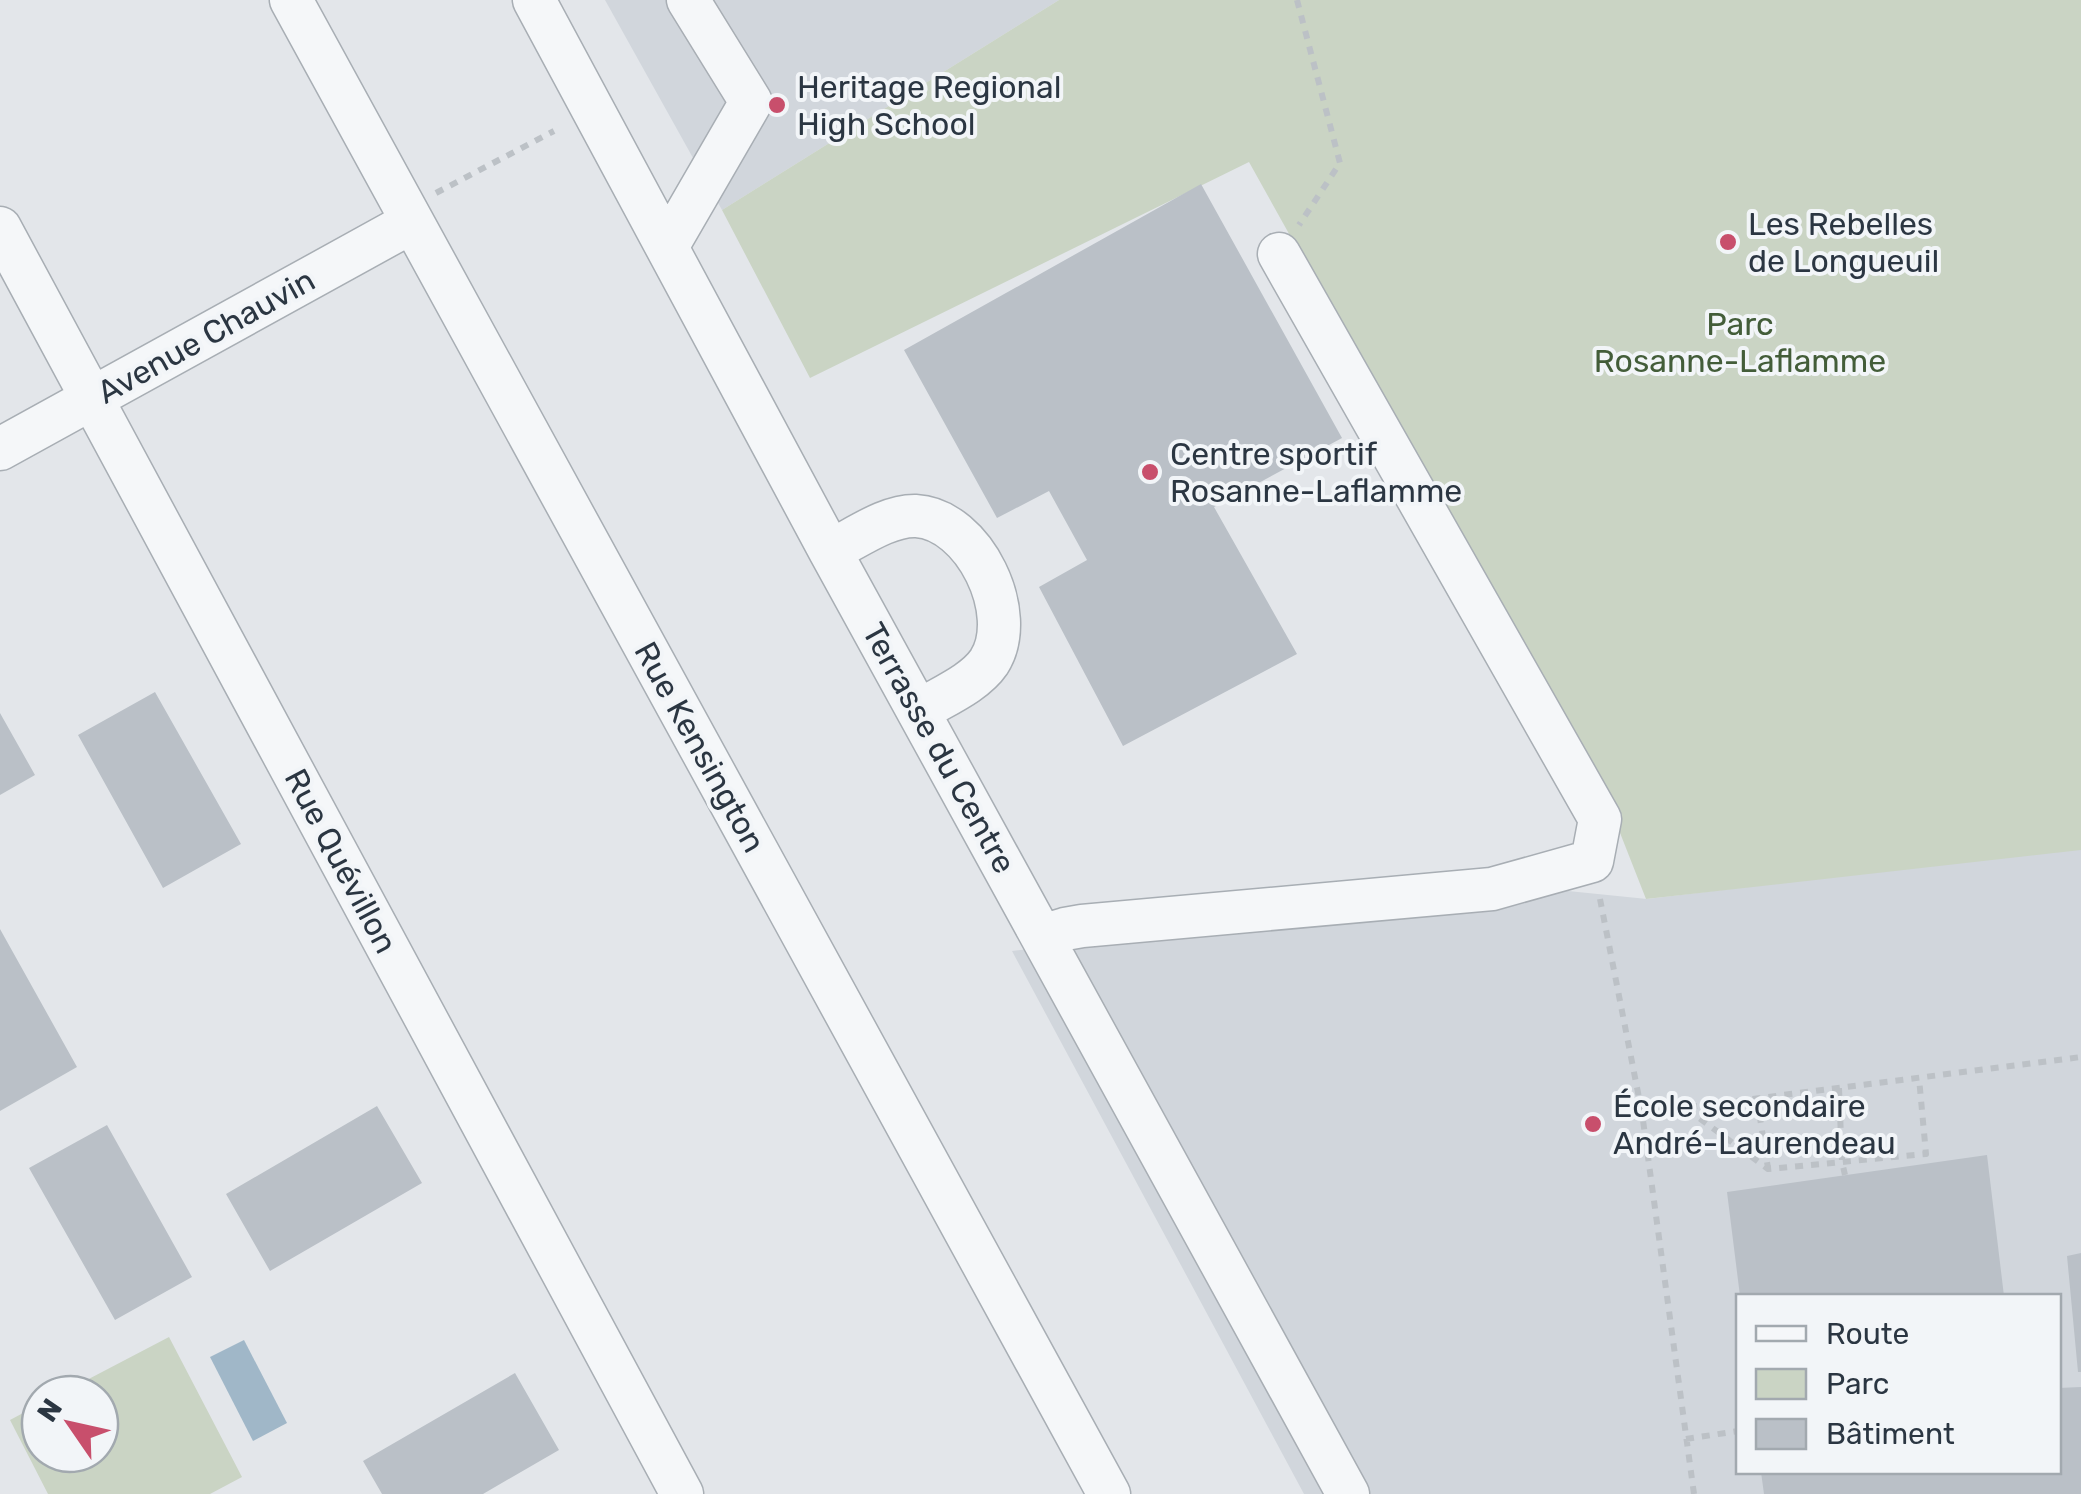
<svg xmlns="http://www.w3.org/2000/svg" width="2081" height="1494" font-family="Rubik,sans-serif">
  <style>
    .built { fill: #d1d6dc; fill-rule: evenodd }
    .green { fill: #cad4c4 }
    .water { fill: #a0b7c8 }
    .building { fill: #bac0c7 }
    .lines { fill: none; stroke-linecap: round; stroke-linejoin: round }
    .minor-casing { stroke: #a8aeb4; stroke-width: 45 }
    .path { stroke: #bcc1c6; stroke-width: 6; stroke-dasharray: 8 8; stroke-linecap: butt }
    .minor { stroke: #f5f7f9; stroke-width: 42 }
    .poi-dot { fill: #c84f6c; stroke: #f2f5f8; stroke-width: 4 }
    .labels { text-anchor: middle; dominant-baseline: central; stroke-width: 8; stroke-linejoin: round; paint-order: stroke }
    .poi-label { font-size: 32px; fill: #2b3642; stroke: #f2f5f8; text-anchor: start }
    .park-label { font-size: 32px; fill: #435d39; stroke: #f2f5f8 }
    .street-label { font-size: 32px; fill: #2b3642; stroke: #f2f5f8 }
  </style>
  <rect width="100%" height="100%" fill="#e3e6ea"/>
  <path class="built" d="M605,0H1059L722,210Z
    M2081,847V1494H1304L1012,951L1568,891L1647,899ZM1738,1296H2058V1472H1738Z"/>
  <path class="green" d="M1059,0H2081V850L1646,899L1613,815L1249,162L810,378L722,210Z
    M169,1337L242,1477L210,1494H48L10,1420L40,1404V1454H100V1394H60Z"/>
  <path class="water" d="M244,1340L287,1423L253,1441L210,1357Z"/>
  <path class="building" d="M1201,184L1342,438L1214,507L1297,654L1123,746L1039,587L1087,560L1049,491L997,518L904,350Z
    M155,692L241,844L163,888L78,735Z
    M0,713L35,775L0,795Z
    M0,929L77,1067L0,1111Z
    M377,1106L422,1183L270,1271L226,1194Z
    M107,1125L192,1277L115,1320L29,1168Z
    M1987,1155L2004,1296H1740L1727,1192Z
    M2081,1253V1372H2078L2067,1256Z
    M515,1373L559,1450L483,1494H382L363,1461Z
    M2081,1387V1494H1764L1761,1472H2058V1388Z"/>
  <g class="lines">
    <g class="minor-casing">
      <path id="minor" d="M291,0L1109,1494
        M534,0L830,551L1348,1494
        M0,228L682,1494
        M667,247L751,102L688,0
        M0,449L412,222
        M830,551C855,539 887,515 916,516C974,519 1020,614 989,662C974,684 941,697 919,711
        M1042,936L1065,929L1082,926L1492,889L1592,861L1600,819L1279,254"/>
    </g>
    <path class="path" d="M1297,0L1340,163L1299,225
      M436,193L554,131
      M1600,899L1642,1113
      M1839,1088L1842,1162L1845,1175
      M1757,1099L1768,1168
      M1687,1109L1768,1169L1926,1154L1919,1078
      M1686,1439L1738,1431
      M1694,1494L1642,1113L2081,1057"/>
    <use href="#minor" class="minor"/>
  </g>
  <g class="poi-dot">
    <circle cx="777" cy="105" r="10"/>
    <circle cx="1728" cy="242" r="10"/>
    <circle cx="1150" cy="472" r="10"/>
    <circle cx="1593" cy="1124" r="10"/>
  </g>
  <g class="labels">
    <g class="poi-label">
      <text x="797" y="87">Heritage Regional<tspan x="797" dy="37">High School</tspan></text>
      <text x="1748" y="224">Les Rebelles<tspan x="1748" dy="37">de Longueuil</tspan></text>
      <text x="1170" y="454">Centre sportif<tspan x="1170" dy="37">Rosanne-Laflamme</tspan></text>
      <text x="1613" y="1106">École secondaire<tspan x="1613" dy="37">André-Laurendeau</tspan></text>
    </g>
    <g class="park-label">
      <text x="1740" y="324">Parc<tspan x="1740" dy="37">Rosanne-Laflamme</tspan></text>
    </g>
    <g class="street-label">
      <text transform="translate(206 336) rotate(-29)">Avenue Chauvin</text>
      <text transform="translate(700 747) rotate(61)">Rue Kensington</text>
      <text transform="translate(939 748) rotate(61)">Terrasse du Centre</text>
      <text transform="translate(341 861) rotate(62)">Rue Quévillon</text>
    </g>
  </g>
  <rect x="1736" y="1294" width="325" height="180" fill="#f2f5f8" stroke="#a2a9af" stroke-width="2.5"/>
  <rect x="1756" y="1326" width="50" height="15" fill="#f5f7f9" stroke="#a2a9af" stroke-width="2.5"/>
  <text x="1826" y="1344" font-size="30" fill="#2b3642">Route</text>
  <rect x="1756" y="1369" width="50" height="30" fill="#cad4c4" stroke="#a2a9af" stroke-width="2.5"/>
  <text x="1826" y="1394" font-size="30" fill="#2b3642">Parc</text>
  <rect x="1756" y="1419" width="50" height="30" fill="#bac0c7" stroke="#a2a9af" stroke-width="2.5"/>
  <text x="1826" y="1444" font-size="30" fill="#2b3642">Bâtiment</text>
  <g transform="translate(70 1424) rotate(304)"><circle r="48" fill="#f2f5f8" stroke="#a2a9af" stroke-width="2.5"/>
  <path d="M0-8L18 38L0 25L-18 38Z" fill="#c84f6c"/>
  <text y="-15" font-size="28" font-weight="bold" text-anchor="middle" fill="#2b3642">N</text>
  </g>
</svg>
